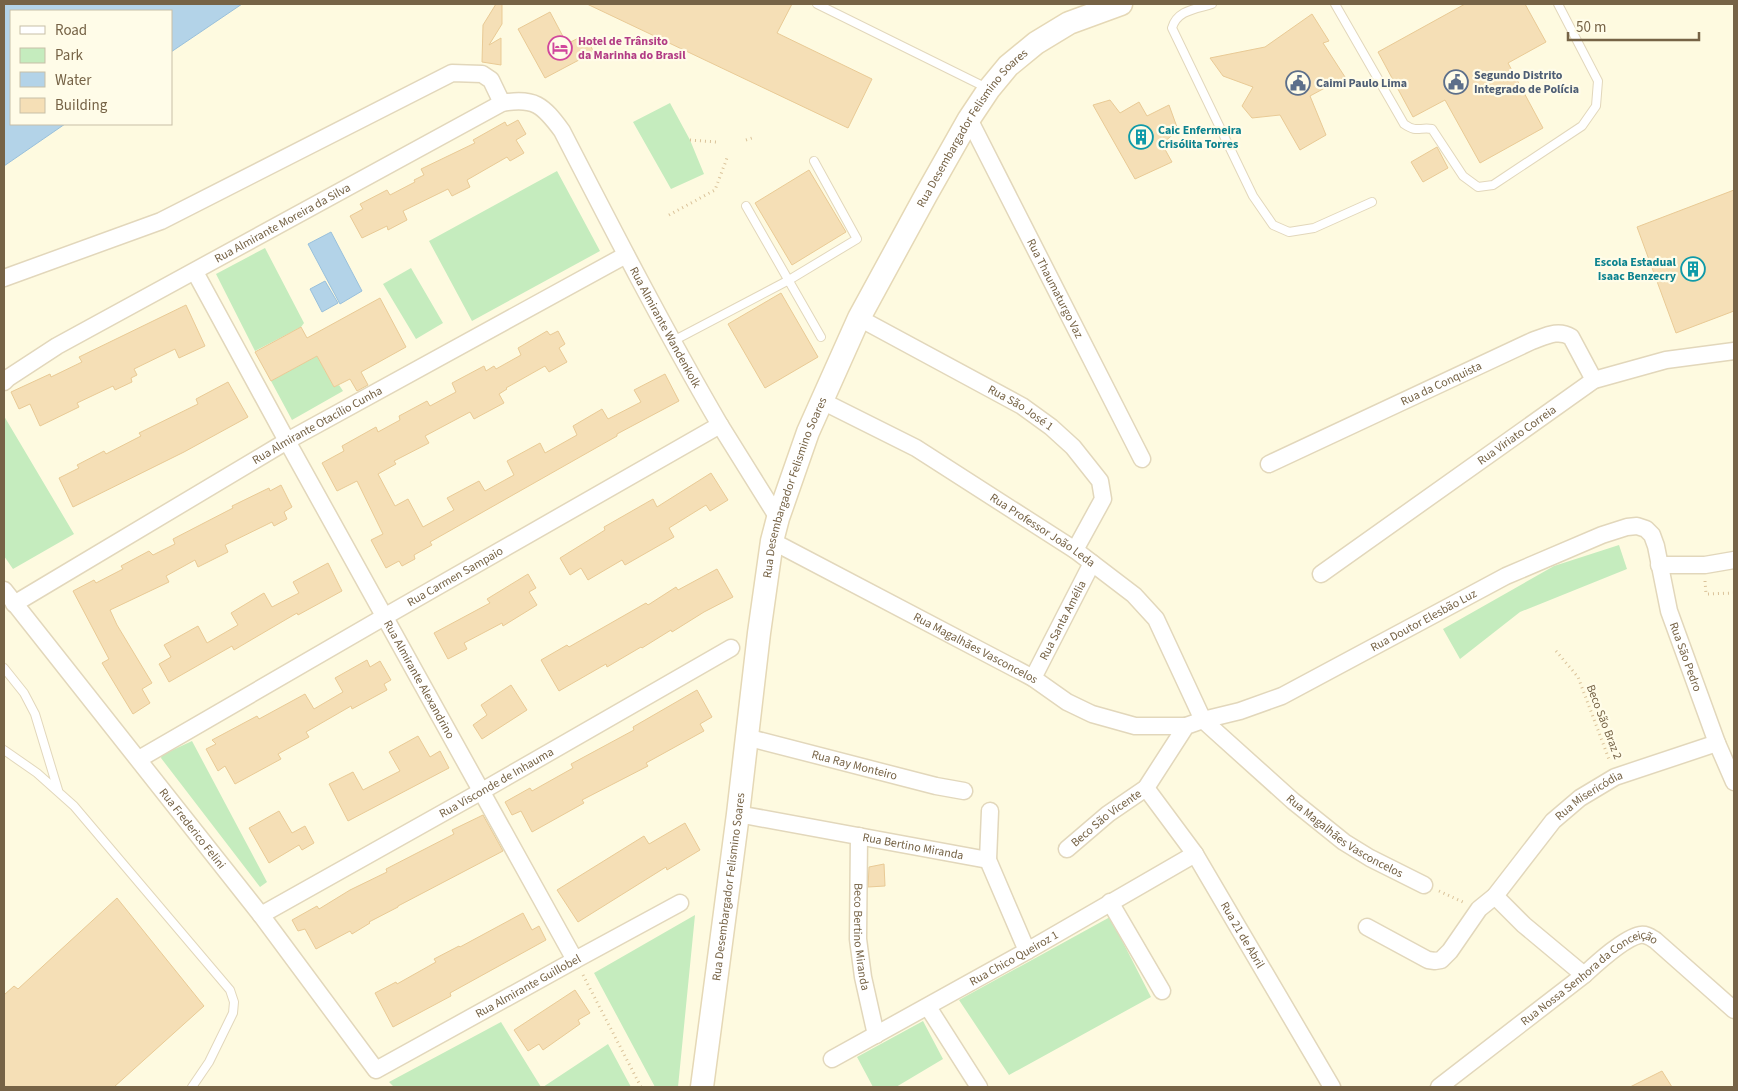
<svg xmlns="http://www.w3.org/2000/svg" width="1738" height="1091" font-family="'Source Sans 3',sans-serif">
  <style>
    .green { fill: #c5ecbe }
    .water { fill: #b3d3e8; stroke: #99c0db }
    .building { fill: #f5dfb6; stroke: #e9ca95 }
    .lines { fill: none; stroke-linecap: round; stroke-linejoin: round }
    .lane-casing { stroke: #e2d7bb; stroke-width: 10 }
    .street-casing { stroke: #e2d7bb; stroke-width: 19 }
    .secondary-casing { stroke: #e5d8b6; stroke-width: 25 }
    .path { stroke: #dac299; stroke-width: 3; stroke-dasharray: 1 4; stroke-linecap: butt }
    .lane { stroke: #fff; stroke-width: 8 }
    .street { stroke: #fff; stroke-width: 16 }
    .secondary { stroke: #fff; stroke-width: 22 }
    .labels { text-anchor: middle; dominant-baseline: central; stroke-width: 4.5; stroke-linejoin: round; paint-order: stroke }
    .hotel-label { font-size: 12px; font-weight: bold; fill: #b23c85; stroke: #fffce8; text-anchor: start }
    .service-label { font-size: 12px; font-weight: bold; fill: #4e5e75; stroke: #fffce8; text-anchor: start }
    .street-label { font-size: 12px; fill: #766346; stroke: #fffce8 }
    .culture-label { font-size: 12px; font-weight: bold; fill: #0d838f; stroke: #fffce8; text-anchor: start }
  </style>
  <rect width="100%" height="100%" fill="#fefae0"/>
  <path class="green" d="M670,103L690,140L704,174L671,189L633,122Z
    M557,171L600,251L472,321L429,241Z
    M265,248L304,323L301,327L255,351L216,274Z
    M411,268L443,323L416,339L383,284Z
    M317,356L334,387L339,385L343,391L292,420L271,381Z
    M4,416L74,534L13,569L4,556Z
    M1619,545L1627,569L1520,612L1460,659L1443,629L1554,566Z
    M192,741L267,882L260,887L161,758L162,755Z
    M695,915L678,1087H655L594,973Z
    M1110,917L1151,997L1009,1075L959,1000Z
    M923,1021L943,1059L896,1087H873L857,1057Z
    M501,1022L541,1087H394L389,1082Z
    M608,1044L631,1087H543Z"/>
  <path class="water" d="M4,4H242L171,52V11H11V124H65L4,166Z
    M331,232L362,291L340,304L308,244Z
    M325,281L338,303L322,312L310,289Z"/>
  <path class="building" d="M496,4H502V24L489,45L501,38V65L482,62L483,25Z
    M587,4H792L777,33L872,79L848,128Z
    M1465,4H1525L1546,42L1508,63L1543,128L1480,163L1445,100L1413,117L1378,52Z
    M550,12L567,44L584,35L594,52L545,78L518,29Z
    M1312,14L1329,41L1323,43L1345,77L1310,96L1326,135L1300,150L1280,115L1252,118L1242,106L1253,87L1223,76L1210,58L1265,47Z
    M1110,100L1120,113L1139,102L1147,116L1169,105L1178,130L1162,144L1172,162L1135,179L1093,105Z
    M518,120L526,134L516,140L524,153L510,161L507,157L467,180L470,187L452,196L448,189L403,211L407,220L388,230L387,226L362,238L350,216L363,209L360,204L387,190L390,195L415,182L414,180L424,175L421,169L475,143L473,140L505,122L507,126Z
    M1437,147L1448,168L1423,182L1411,162Z
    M809,170L846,232L792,265L755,203Z
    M1734,190V311L1676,333L1637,227Z
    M781,293L818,357L765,388L728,324Z
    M380,298L406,347L361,372L368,385L357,391L350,379L334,387L317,356L271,381L255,352L301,327L307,338Z
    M186,305L205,346L179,358L175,349L134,369L137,375L131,378L132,382L115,390L113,386L77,403L79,407L40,426L30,404L19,409L11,392L50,374L51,377L82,362L79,357Z
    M547,331L550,335L558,331L565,344L559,348L567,362L549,372L545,366L506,388L507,389L499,394L504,403L474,419L470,412L425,436L429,443L394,461L396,464L378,474L395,506L408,499L423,527L454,510L447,498L479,481L485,491L514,475L507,461L540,443L545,453L577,435L573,426L602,409L608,419L641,402L634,390L665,374L679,401L617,434V436L430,542L432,545L414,555L415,559L402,566L399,561L386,568L371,540L383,534L357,481L337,491L322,463L344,451L342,446L376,427L378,432L400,420L399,416L427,401L430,406L456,392L452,383L484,366L486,371L494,366L496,369L521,355L518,348Z
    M228,382L248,417L184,452L73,507L59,478L79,468L77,465L104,451L106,454L141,436L139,433L198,404L196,399Z
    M711,473L728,500L710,511L706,505L669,528L674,537L625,565L622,560L588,580L581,568L570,575L560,558L605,530L604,527L653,499L657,507Z
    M281,485L292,507L284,512L287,519L274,526L272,522L225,545L228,552L198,567L195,560L166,576L169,582L110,610L117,625L152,683L142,689L150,703L133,714L102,663L109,659L73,591L94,580L96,583L123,569L121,566L149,551L153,555L175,544L173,539L233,508L232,506L269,488L270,491Z
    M328,563L342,591L298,615L297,613L234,650L232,646L169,682L159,664L171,657L164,645L198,626L207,643L238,625L231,613L264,593L272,607L299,593L293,582Z
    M717,569L733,597L704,612L672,632L671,630L642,648L641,647L607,667L606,664L559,691L541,660L567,645L569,647L646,603L648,605L676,587L678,590Z
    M528,574L536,588L529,592L537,605L503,626L502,623L464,643L467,649L448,659L434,633L490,603L487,599Z
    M367,660L370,667L380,661L391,680L384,684L387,690L352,709L351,706L306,732L309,737L278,754L281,759L235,784L225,766L218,771L206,749L216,744L212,740L257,716L259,719L305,694L314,709L343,692L335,678Z
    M511,685L527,710L482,739L473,725L487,715L481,705Z
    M697,690L712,717L700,724L704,731L646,763L648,766L582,800L584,803L532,832L521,811L512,815L505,802L530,788L532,791L573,768L571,764L634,730L633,727Z
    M418,736L430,757L440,751L449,768L348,821L329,784L353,772L363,790L400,771L389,752Z
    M279,811L292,833L305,826L314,843L302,850L299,845L269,863L249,828Z
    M483,815L503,851L398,906V907L369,922L370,923L352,934L350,931L316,949L305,929L298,931L292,920L317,906L319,909L350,890L387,872L386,869L454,834L452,830Z
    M685,823L700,850L667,870L666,867L578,922L557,890L644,836L649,844Z
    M884,864L885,886L868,887L869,867Z
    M117,898L204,1006L114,1087H4V995L14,986L18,989Z
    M523,913L532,930L539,926L546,940L450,993L451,996L393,1027L375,993L396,982L397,984L436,962L434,959L459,946L460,947Z
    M575,990L590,1013L578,1020L580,1024L543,1050L539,1044L528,1051L514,1030Z
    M1662,1071L1672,1087H1630Z"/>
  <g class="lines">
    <g class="lane-casing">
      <path id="lane" d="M817,4L987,88
        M1212,4C1196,9 1177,10 1172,28L1253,196L1273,225L1289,232L1314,228L1372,202
        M1335,4L1404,124C1417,133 1419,127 1432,129L1463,176L1478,187L1493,185L1582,126L1596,106L1598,81L1558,4
        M746,206L821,337
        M673,341L789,280L857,239L814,161
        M4,668L24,693L35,714L58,790
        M4,750L37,773L74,806L230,990L234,1002L233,1013L209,1062L192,1087"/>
    </g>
    <g class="street-casing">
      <g id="street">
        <path id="s1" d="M969,119L1142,459"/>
        <path id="s2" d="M195,272L287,441L575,960"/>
        <path d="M4,278L161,221L452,73L482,74L491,80L502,103"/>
        <path id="s3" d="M859,318L1022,406L1051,427L1073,447L1100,481L1103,499L1075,550"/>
        <path id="s4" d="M4,382L8,378L57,346L502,103C534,97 543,105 562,131C613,230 664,329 720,425C739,456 759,487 778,518"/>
        <path id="s5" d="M822,401L916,448L1075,550L1134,595L1156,619L1203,720L1293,801L1344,842L1370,858L1424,885"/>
        <path id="s6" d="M1269,464L1532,341C1546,336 1558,329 1571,337L1594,380"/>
        <path id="s7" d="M772,541L1033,678L1067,702L1092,714L1135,726H1186"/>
        <path d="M1659,565H1705L1734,560"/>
        <path id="s8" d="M1321,574L1594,380L1666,360L1734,351"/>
        <path id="s9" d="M4,590L261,915L376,1070L575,960L680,903"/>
        <path id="s10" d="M14,604L287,441L626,255"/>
        <path id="s11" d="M1033,678L1092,563"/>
        <path id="s12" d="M746,737L936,786L964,791"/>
        <path id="s13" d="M139,759L384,617L720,425"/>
        <path id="s14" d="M1146,788L1195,854L1332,1087"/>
        <path d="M990,811L988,860L1027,951"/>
        <path id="s15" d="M738,814L988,860"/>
        <path id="s16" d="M859,836L858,939L863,977L876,1035"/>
        <path id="s17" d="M1067,849L1108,814L1146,788L1186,726L1203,720L1240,711L1282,696L1506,576L1602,535L1627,527L1637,526L1646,529L1652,535L1656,546L1669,611L1717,743L1734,782"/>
        <path d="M1495,896L1524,925L1584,975"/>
        <path d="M1110,902L1162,991"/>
        <path id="s18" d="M261,915L482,791L731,648"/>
        <path id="s19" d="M1367,927L1428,960L1435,961L1441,960L1450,951L1479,909L1495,896L1553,821L1580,798L1615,777L1717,743"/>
        <path d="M928,1007L979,1087"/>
        <path id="s20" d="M832,1059L1027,951L1195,854"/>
        <path id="s21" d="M1439,1087L1584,975C1596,964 1624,938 1640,935C1646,934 1650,937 1655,940L1734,1010"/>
      </g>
    </g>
    <g class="secondary-casing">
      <g id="secondary">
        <path id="s22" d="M702,1087L738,814L759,633L772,541L778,518L808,432L859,318L926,195L969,119L989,89L1008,66L1036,43L1069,23L1121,4"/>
      </g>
    </g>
    <path class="path" d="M690,140L716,142
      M746,140L752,138
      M669,215L715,190L727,158
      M1705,581L1706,594L1734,593
      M1556,651L1578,677L1610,762
      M1439,891L1465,903
      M583,975L641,1087"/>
    <use href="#lane" class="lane"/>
    <use href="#street" class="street"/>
    <use href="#secondary" class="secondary"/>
  </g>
  <defs>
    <g id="hotel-ring" transform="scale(1.25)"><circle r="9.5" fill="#fffce8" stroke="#d1479c" stroke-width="1.5"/><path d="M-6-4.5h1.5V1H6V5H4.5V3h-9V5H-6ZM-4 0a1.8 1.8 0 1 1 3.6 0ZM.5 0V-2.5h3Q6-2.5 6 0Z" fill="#d1479c"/></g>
    <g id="civic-ring" transform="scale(1.25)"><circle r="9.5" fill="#fffce8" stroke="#5c6f8a" stroke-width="1.5"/><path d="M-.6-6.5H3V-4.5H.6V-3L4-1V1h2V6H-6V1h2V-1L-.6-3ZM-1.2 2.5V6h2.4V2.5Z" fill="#5c6f8a"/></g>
    <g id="building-ring" transform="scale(1.25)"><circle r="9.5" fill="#fffce8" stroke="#0f9aa8" stroke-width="1.5"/><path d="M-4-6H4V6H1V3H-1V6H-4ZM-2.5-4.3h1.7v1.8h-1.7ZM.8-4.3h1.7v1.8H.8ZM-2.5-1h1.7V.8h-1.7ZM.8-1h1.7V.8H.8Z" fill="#0f9aa8"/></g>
  </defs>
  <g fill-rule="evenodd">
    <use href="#hotel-ring" x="560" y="48"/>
    <use href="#civic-ring" x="1456" y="82"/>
    <use href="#civic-ring" x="1298" y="83"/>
    <use href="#building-ring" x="1141" y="137"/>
    <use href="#building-ring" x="1693" y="269"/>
  </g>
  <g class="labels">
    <g class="hotel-label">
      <text x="578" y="41">Hotel de Trânsito<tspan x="578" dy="14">da Marinha do Brasil</tspan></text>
    </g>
    <g class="service-label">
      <text x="1474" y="75">Segundo Distrito<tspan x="1474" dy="14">Integrado de Polícia</tspan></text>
      <text x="1316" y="83">Caimi Paulo Lima</text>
    </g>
    <g class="street-label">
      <text stroke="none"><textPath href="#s22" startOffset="1012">Rua Desembargador Felismino Soares</textPath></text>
      <text stroke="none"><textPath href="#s4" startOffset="321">Rua Almirante Moreira da Silva</textPath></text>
      <text stroke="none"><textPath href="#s1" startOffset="190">Rua Thaumaturgo Vaz</textPath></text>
      <text stroke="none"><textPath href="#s4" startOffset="865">Rua Almirante Wandenkolk</textPath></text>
      <text stroke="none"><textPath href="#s6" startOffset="190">Rua da Conquista</textPath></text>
      <text stroke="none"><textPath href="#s3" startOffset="185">Rua São José 1</textPath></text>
      <text stroke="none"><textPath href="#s10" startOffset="352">Rua Almirante Otacílio Cunha</textPath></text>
      <text stroke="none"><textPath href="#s8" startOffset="240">Rua Viriato Correia</textPath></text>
      <text stroke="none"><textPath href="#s22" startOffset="608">Rua Desembargador Felismino Soares</textPath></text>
      <text stroke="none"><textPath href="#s5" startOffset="256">Rua Professor João Leda</textPath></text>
      <text stroke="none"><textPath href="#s13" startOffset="365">Rua Carmen Sampaio</textPath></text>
      <text stroke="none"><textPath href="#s17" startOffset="435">Rua Doutor Elesbão Luz</textPath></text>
      <text stroke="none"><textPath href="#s11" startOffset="65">Rua Santa Amélia</textPath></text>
      <text stroke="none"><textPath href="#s7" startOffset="230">Rua Magalhães Vasconcelos</textPath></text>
      <text stroke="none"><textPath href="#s17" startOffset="814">Rua São Pedro</textPath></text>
      <text stroke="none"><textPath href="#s2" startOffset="465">Rua Almirante Alexandrino</textPath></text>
      <text transform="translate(1604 722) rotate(69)">Beco São Braz 2</text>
      <text stroke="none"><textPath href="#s12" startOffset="112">Rua Ray Monteiro</textPath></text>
      <text stroke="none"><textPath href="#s18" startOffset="270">Rua Visconde de Inhauma</textPath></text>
      <text stroke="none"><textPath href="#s19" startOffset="306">Rua Misericódia</textPath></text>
      <text stroke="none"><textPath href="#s17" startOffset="50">Beco São Vicente</textPath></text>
      <text stroke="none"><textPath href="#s9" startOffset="304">Rua Frederico Felini</textPath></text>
      <text stroke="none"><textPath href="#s5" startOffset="696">Rua Magalhães Vasconcelos</textPath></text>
      <text stroke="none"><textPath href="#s15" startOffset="178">Rua Bertino Miranda</textPath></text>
      <text stroke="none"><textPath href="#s22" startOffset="202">Rua Desembargador Felismino Soares</textPath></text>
      <text stroke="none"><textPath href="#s14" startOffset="176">Rua 21 de Abril</textPath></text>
      <text stroke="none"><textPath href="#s16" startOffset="101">Beco Bertino Miranda</textPath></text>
      <text stroke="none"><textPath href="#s20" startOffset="208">Rua Chico Queiroz 1</textPath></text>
      <text stroke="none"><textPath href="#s9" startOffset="781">Rua Almirante Guillobel</textPath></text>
      <text stroke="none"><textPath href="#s21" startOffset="188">Rua Nossa Senhora da Conceição</textPath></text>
    </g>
    <g class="culture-label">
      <text x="1158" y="130">Caic Enfermeira<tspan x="1158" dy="14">Crisólita Torres</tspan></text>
      <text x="1676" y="262" text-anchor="end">Escola Estadual<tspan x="1676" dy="14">Isaac Benzecry</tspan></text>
    </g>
  </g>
  <rect width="1738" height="1091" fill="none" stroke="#766346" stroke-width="10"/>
  <rect x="10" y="10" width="162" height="115" fill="#fffce8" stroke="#c8bfa7"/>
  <rect x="20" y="26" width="25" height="8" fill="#ffffff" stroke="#c8bfa7"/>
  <text x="55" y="35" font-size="15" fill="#766346">Road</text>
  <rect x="20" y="48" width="25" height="15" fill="#c5ecbe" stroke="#c8bfa7"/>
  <text x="55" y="60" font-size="15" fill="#766346">Park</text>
  <rect x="20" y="72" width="25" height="15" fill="#b3d3e8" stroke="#c8bfa7"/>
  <text x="55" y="85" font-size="15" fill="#766346">Water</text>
  <rect x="20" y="98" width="25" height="15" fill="#f5dfb6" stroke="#c8bfa7"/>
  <text x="55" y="110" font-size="15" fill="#766346">Building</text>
  <path d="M1568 32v8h131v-8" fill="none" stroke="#766346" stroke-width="2.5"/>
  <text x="1576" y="32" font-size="15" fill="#766346" stroke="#fffce8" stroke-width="4" paint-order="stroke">50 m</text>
</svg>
